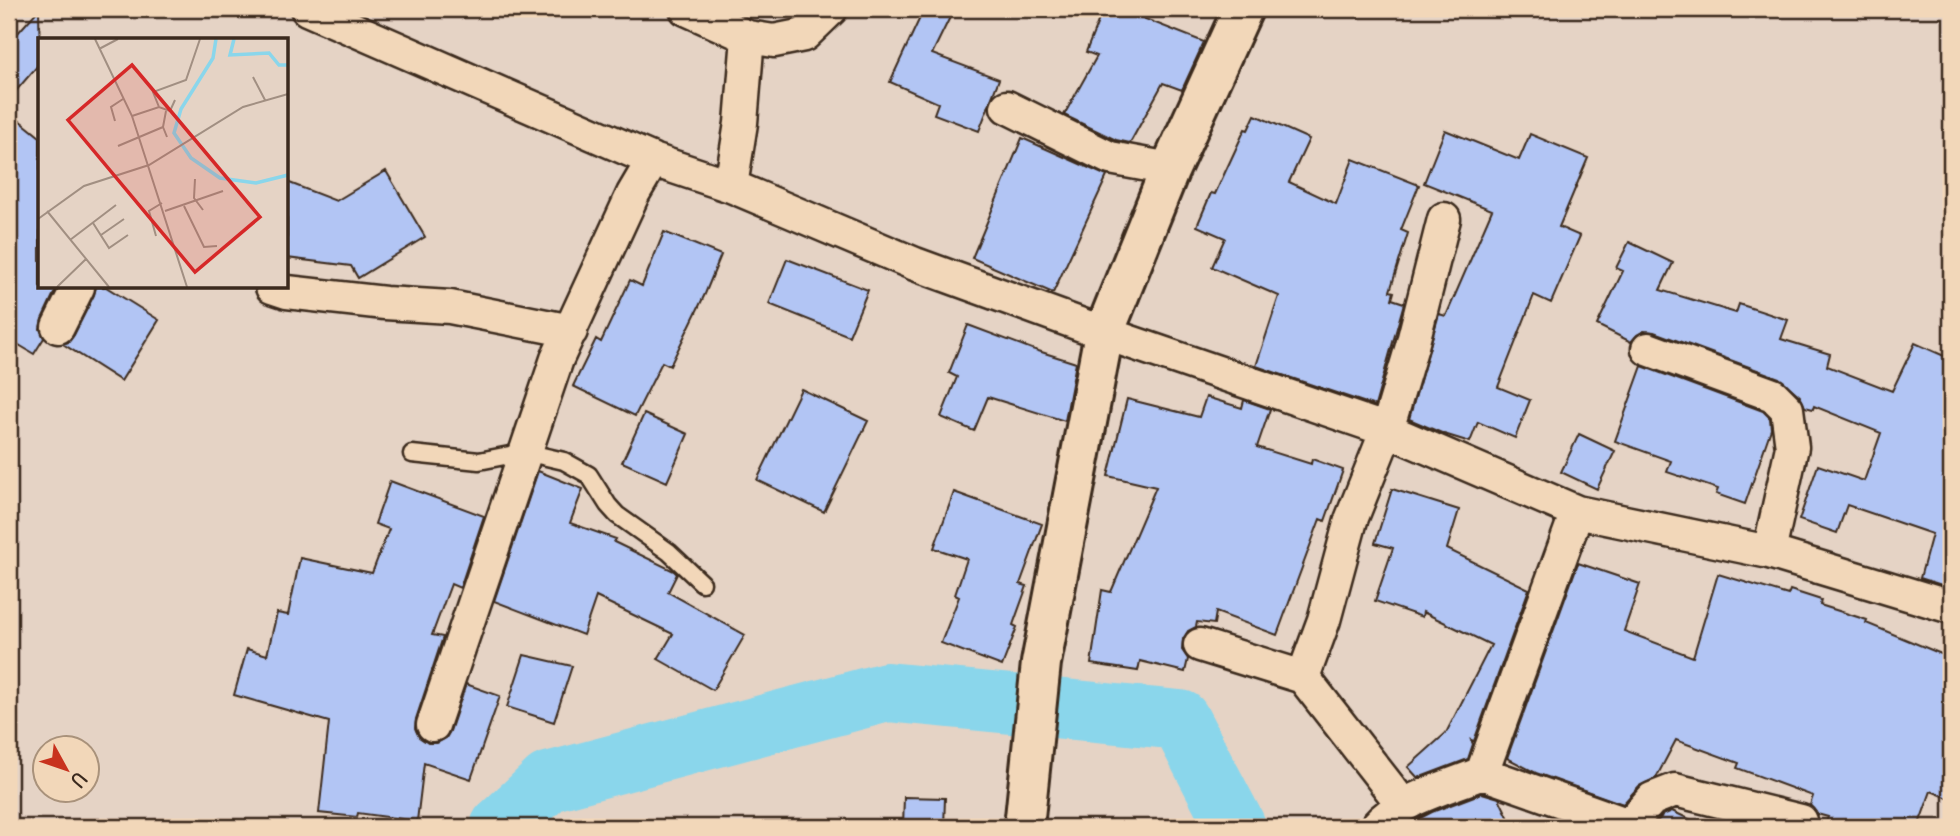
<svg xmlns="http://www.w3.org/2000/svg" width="1960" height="836" font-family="Delius,sans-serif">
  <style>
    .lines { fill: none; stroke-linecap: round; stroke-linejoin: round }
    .river { stroke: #8ad6eb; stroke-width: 60 }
    .building { fill: #b2c5f4; stroke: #3b2a1e; stroke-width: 2 }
    .lane-casing { stroke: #3b2a1e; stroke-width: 21 }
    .street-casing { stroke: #3b2a1e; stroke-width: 37 }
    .secondary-casing { stroke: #3b2a1e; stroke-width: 44 }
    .lane { stroke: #f2d7b9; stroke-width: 16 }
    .street { stroke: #f2d7b9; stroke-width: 32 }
    .secondary { stroke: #f2d7b9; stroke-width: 38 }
    .inset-river { fill: none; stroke: #8ad6eb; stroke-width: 3.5 }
    .inset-road { fill: none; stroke: #a18f82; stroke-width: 2 }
    .view { fill: #d62828; fill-opacity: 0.15; stroke: #d62828; stroke-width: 3.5 }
    .inset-edge { fill: none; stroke: #3b2a1e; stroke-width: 3.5 }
  </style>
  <rect width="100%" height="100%" fill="#e5d3c5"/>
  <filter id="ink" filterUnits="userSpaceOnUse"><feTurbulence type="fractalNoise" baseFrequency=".0143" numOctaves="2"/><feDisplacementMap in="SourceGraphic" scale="14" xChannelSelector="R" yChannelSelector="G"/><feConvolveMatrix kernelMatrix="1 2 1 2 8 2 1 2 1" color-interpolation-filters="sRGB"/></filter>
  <g filter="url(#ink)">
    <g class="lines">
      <path class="river" d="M500,827L548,782L887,692L1180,720L1236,827"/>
    </g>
    <path class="building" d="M39,9L40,63L9,99V43Z
      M924,9H954L932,54L999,79L979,131L934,114L938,103L890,82Z
      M1103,9H1120L1204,42L1182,90L1163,83L1130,143L1116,140L1064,115L1097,56L1086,52Z
      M9,112L40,137V287H57L42,319L40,329L44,338L34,354L9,339Z
      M1255,115L1309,139L1289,182L1336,204L1353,159L1419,185L1401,230L1408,233L1390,291L1394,292L1392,299L1404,303L1375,406L1256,366L1279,296L1212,267L1225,238L1197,226L1211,193L1215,194L1245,129L1248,130Z
      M1445,130L1519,160L1530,134L1588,158L1559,227L1580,236L1551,303L1534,295L1498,387L1530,400L1515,438L1478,422L1470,442L1444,434L1409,419L1439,314L1446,316L1492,210L1424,183Z
      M1022,138L1107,176L1053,293L972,258Z
      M386,171L425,237L358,278L351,266L287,258V182L336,201Z
      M664,232L721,255L705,294L670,366L662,362L635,416L573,386L596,339L601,342L630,280L642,286Z
      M1629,242L1673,263L1660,290L1736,313L1739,304L1788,320L1781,339L1830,354L1827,366L1892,391L1915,343L1951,359V588L1920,578L1932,534L1847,505L1837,533L1799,520L1818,465L1864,481L1881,433L1814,406L1813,409L1805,407L1800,396L1779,378L1654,332L1644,331L1637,335L1631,342L1597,325L1623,271L1616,268Z
      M787,259L868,290L849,336L769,304Z
      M96,287H106L159,320L121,381L63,344L69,342L74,335L94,295Z
      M968,325L1032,349L1076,363L1065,421L988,397L974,431L941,417L957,377L949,373Z
      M1642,366L1763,411L1770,418L1771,429L1745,504L1716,494L1718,489L1667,472L1671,461L1615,441Z
      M801,389L868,421L824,512L757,480Z
      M1206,397L1242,408L1244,400L1270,409L1257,447L1311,464L1312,459L1343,470L1325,521L1320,519L1277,635L1216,612L1214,624L1197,622L1196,627L1188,631L1183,639L1182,650L1188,659L1185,672L1140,661L1138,671L1091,664L1102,590L1111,592L1156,487L1108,476L1127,399L1199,417Z
      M644,414L688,434L667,482L622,462Z
      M1579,434L1615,451L1597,489L1561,472Z
      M538,471L583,489L570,523L616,539L614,542L674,571L677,574L668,592L745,635L713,690L658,659L673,634L596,597L583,635L494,601Z
      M390,481L484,516L460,588L451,584L432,635L443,637L416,719L415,728L419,737L428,743H437L446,738L450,731L466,684L500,696L471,779L424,763L417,821L358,813L357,817L319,813L329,722L234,695L247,649L267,655L277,613L288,615L300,558L372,573L389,529L375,524Z
      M1392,489L1459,510L1447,549L1529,589L1474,741L1471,740L1473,744L1468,759L1418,778L1408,767L1446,733L1491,645L1423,612L1422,617L1375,601L1393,548L1375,543Z
      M954,492L1042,524L1020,584L1027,586L1013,625L1017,627L1002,666L941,643L959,597L955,595L967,559L934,548Z
      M1578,563L1640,584L1624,631L1693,657L1718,574L1788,595L1790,590L1821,600L1820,605L1867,620L1866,623L1951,658V799L1931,791L1918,827H1824L1828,817L1817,814L1810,805L1813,796L1737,768L1739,763L1676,740L1656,778L1639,786L1623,804L1536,773L1507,758Z
      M524,655L572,666L554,722L507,707Z
      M1482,793L1499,798L1513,827H1403L1432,812Z
      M904,797L945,798L944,827H903Z
      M1672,811L1706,827H1652L1663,815Z"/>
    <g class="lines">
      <g class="lane-casing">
        <path id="lane" d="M412,454L479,461L525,452L564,461L589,475L608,505L617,515L669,552L702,583"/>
      </g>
      <g class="street-casing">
        <path id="street" d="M307,9L653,160L731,186L915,264L1104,333L1387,430L1577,512L1769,552L1951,607
          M686,9L748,37L741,123L731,186
          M748,37L774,41L804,35L831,9
          M1007,107L1110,158L1170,169
          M272,287L287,292L385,303L450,307L571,331
          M58,327L78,287
          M1648,349L1773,395L1787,409L1792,447L1769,552
          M1200,645L1303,677L1403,805
          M1303,677L1324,620L1351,520L1387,430L1412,346L1444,219
          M433,725L557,359L633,194L653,160
          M1482,773L1629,825L1628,827
          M1629,825L1652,799L1675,790L1801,821
          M1376,827C1399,799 1449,787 1482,773L1577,512"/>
      </g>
      <g class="secondary-casing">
        <path id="secondary" d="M1024,827L1041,663L1104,333L1170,169L1243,9"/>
      </g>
      <use href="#lane" class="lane"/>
      <use href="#street" class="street"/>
      <use href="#secondary" class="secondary"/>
    </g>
  </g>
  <g transform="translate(38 38)">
    <rect width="250" height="250" fill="#e5d3c5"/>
    <path class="inset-river" d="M178,1L175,20L143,71L136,95L153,120L182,140L218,145L250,137M196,1L192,17L231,15L241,27H250"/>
    <path class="inset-road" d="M57,1L94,78L149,249M61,11L80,1M215,39L227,62M121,69L115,54L148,42L162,1M128,73L125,89L129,99M94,78L121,69L132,73L137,62M77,83L73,69L85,61M80,108L125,89M157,141L156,160L165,172M146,168L166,209L179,208M9,173L71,249M127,173L185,153M0,181L46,148L111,127L205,69L250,56M55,185L71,210L90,197M63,197L86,181M118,198L111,173L124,165M32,202L78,167M19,249L48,221"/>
    <path class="view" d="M94,27L222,179L157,234L30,82Z"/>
    <rect width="250" height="250" class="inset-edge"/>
  </g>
  <rect width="1960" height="836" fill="none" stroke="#f2d7b9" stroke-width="35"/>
  <rect x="18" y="18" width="1925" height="801" fill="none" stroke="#3b2a1e" stroke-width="2.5" filter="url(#ink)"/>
  <g transform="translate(66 769) rotate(130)"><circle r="33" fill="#f2d7b9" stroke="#a9927b" stroke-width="2"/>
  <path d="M0-5L12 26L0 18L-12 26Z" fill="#c8321e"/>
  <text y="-10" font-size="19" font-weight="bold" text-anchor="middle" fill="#3b2a1e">U</text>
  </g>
</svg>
